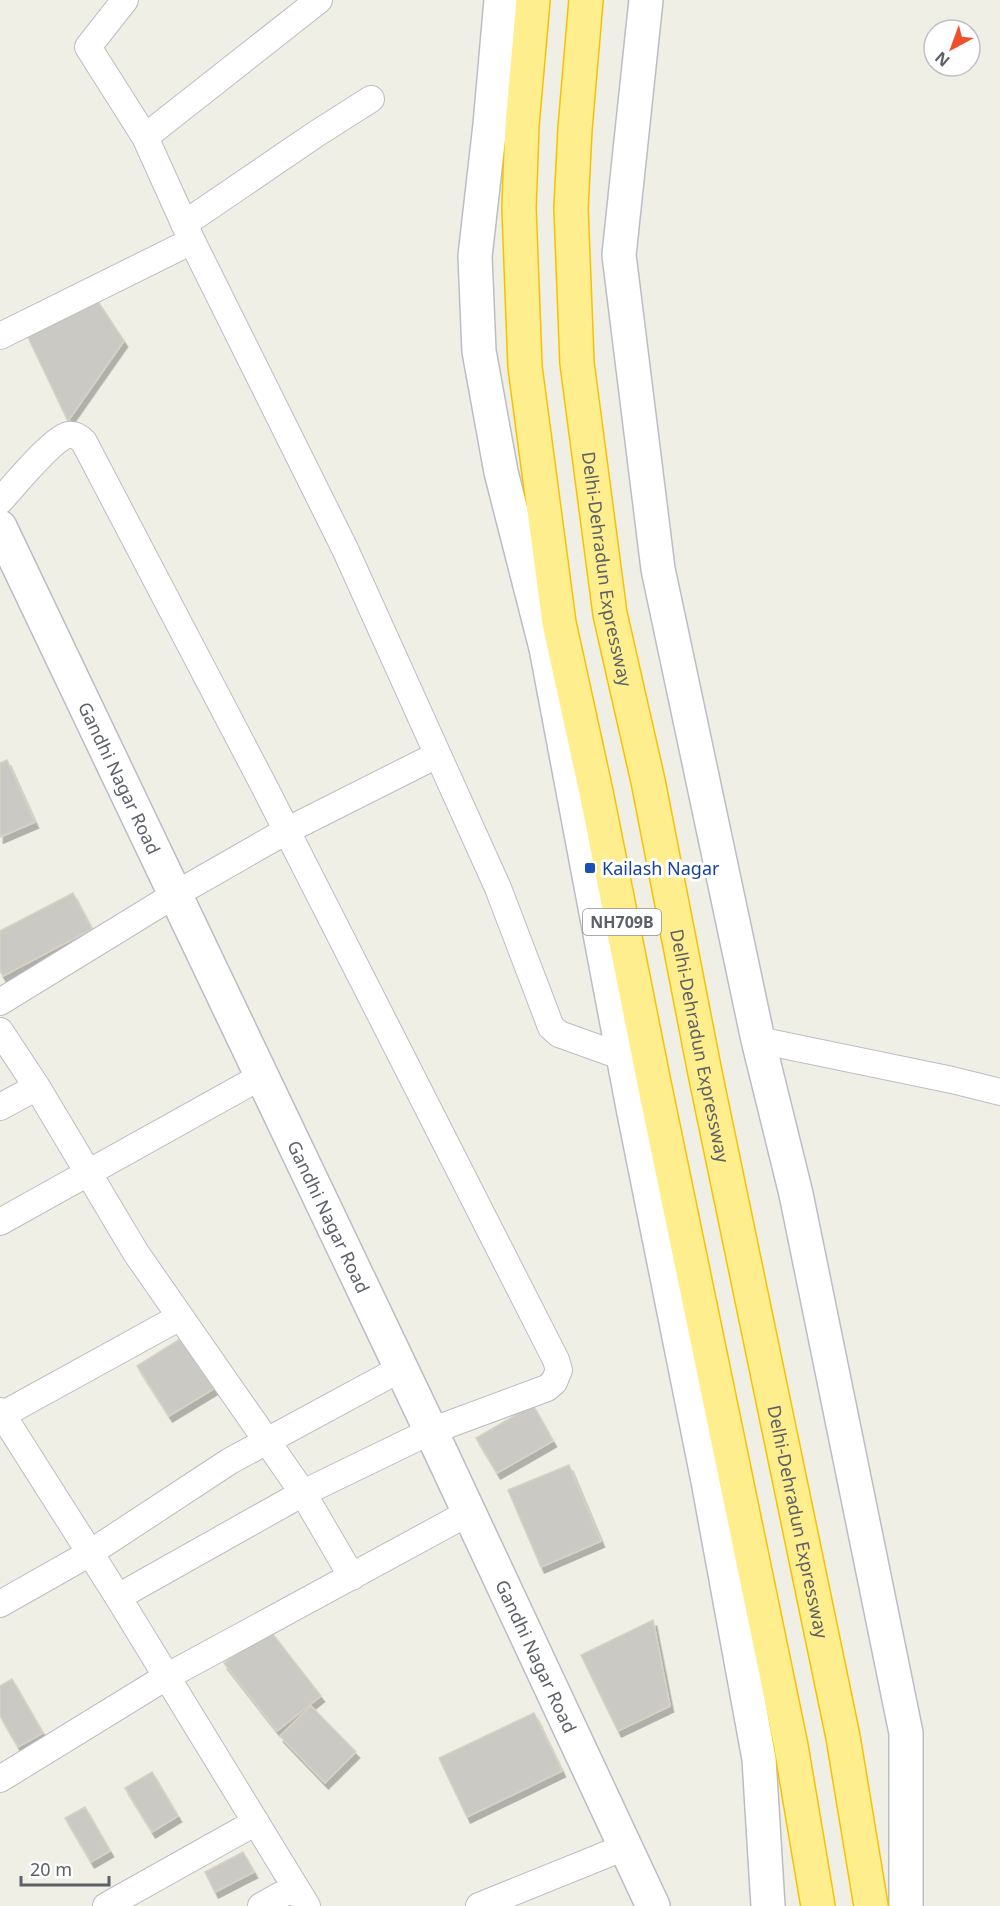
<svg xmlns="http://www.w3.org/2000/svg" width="1000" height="1906" font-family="'Noto Sans',sans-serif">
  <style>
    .building { fill: #cbc9c3; stroke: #d5d2c4; stroke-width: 1.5; filter: url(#shadow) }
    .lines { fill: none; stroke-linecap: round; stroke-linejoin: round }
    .minor-casing { stroke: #babdc2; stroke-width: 28 }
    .tertiary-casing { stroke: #babdc2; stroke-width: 36 }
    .motorway-casing { stroke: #f6c200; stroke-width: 36 }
    .minor { stroke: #fff; stroke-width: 26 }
    .tertiary { stroke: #fff; stroke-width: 33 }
    .motorway { stroke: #ffee8e; stroke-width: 33 }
    .transit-dot { fill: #1a4fb4; stroke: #fff; stroke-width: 2 }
    .labels { text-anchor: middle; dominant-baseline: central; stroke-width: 6; stroke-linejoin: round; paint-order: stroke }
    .shield { fill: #fff; stroke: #8e9095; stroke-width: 1.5 }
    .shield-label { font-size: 16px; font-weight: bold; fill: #5d6167 }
    .street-label { font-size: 18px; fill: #5d6167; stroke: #fff }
    .transit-label { font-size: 18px; fill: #164399; stroke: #fff; text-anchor: start }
  </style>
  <defs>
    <filter id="shadow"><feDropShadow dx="3.5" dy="6" stdDeviation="0" flood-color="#0004"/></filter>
  </defs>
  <rect width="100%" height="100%" fill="#f0efe6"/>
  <path class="building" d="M97,300L124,341L68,421L27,335Z
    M7,760L35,822L0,837V763Z
    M73,893L92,929L3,976L0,971V931Z
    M183,1337L215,1388L169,1416L137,1366Z
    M533,1405L553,1441L497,1473L476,1438Z
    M569,1465L601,1541L541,1567L508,1490Z
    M653,1620L670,1706L618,1731L581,1655Z
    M268,1628L321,1696L277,1731L224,1663Z
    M12,1679L43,1733L18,1747L0,1716V1686Z
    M311,1706L356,1752L325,1783L280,1736Z
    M534,1713L562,1771L467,1817L439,1758Z
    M152,1772L178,1816L152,1832L125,1788Z
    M85,1807L110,1851L91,1862L65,1818Z
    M243,1852L254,1872L215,1892L205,1872Z"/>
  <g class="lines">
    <g class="minor-casing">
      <path id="minor" d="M125,0L88,47L145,137L192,241L345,549L498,888L551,1027L559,1034L623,1057
        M145,137L319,0
        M184,224L316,134L371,99
        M0,336L192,241
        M0,501C13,487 52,439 68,435C75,434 79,437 84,442L263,784L556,1360L559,1370L554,1382L547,1388L431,1431L303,1493L118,1597
        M0,1002L176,894L286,831L437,755
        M0,1031L37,1087L136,1253L303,1493L352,1577
        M758,1040L952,1080L1000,1092
        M0,1107L37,1087
        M0,1222L262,1076
        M0,1411L118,1597L307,1906
        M0,1416L180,1317
        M0,1604L90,1553L230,1461L400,1369
        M0,1779L166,1677L468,1513
        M106,1906L256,1822
        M261,1906L295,1887
        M479,1906L625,1847"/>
    </g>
    <g class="tertiary-casing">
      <g id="tertiary">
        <path d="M501,0L490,125L475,256L479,351L501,472L546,648L633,1108L708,1481L759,1759L768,1906"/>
        <path d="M646,0L619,255L658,569L758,1040L796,1194L906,1733V1906"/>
        <path id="s1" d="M0,527L431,1431L653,1906"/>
      </g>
    </g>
    <g class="motorway-casing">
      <g id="motorway">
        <path d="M533,0L522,125L519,208L525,367L559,623L596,792L654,1083L791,1746L818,1906"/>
        <path id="s2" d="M586,0L575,129L571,208L577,363L610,614L648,781L705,1073L843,1737L871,1906"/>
      </g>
    </g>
    <use href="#minor" class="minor"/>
    <use href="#tertiary" class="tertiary"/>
    <use href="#motorway" class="motorway"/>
  </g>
  <rect class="transit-dot" x="584" y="862" width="12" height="12" rx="3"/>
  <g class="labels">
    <rect class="shield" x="583" y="909" width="78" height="26" rx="4.5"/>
    <g class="shield-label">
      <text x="622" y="922">NH709B</text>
    </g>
    <g class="street-label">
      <text stroke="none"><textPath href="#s2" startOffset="572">Delhi-Dehradun Expressway</textPath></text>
      <text stroke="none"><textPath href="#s1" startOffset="278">Gandhi Nagar Road</textPath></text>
      <text stroke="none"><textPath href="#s2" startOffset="1058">Delhi-Dehradun Expressway</textPath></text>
      <text stroke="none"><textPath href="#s1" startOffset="764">Gandhi Nagar Road</textPath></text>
      <text stroke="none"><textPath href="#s2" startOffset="1544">Delhi-Dehradun Expressway</textPath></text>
      <text stroke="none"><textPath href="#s1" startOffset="1250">Gandhi Nagar Road</textPath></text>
    </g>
    <g class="transit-label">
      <text x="602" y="868">Kailash Nagar</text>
    </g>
  </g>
  <g transform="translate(952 48) rotate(221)"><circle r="28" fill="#ffffff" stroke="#bec0c2" stroke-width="1.5"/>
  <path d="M0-4.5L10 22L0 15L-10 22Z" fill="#f14f2c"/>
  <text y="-9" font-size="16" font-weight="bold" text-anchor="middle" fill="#5d6167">N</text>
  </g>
  <path d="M21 1876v9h88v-9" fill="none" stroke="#5d6167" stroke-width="3"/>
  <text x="30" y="1876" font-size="18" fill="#5d6167" stroke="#ffffff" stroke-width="4.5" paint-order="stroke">20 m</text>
</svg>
